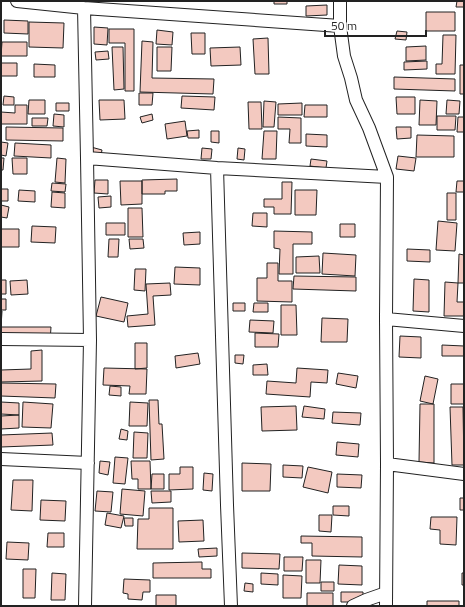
<svg xmlns="http://www.w3.org/2000/svg" width="465" height="607" font-family="'Titillium Web',sans-serif">
  <style>
    .building { fill: #f3c9c0; stroke: #222 }
    .lines { fill: none; stroke-linecap: round; stroke-linejoin: round }
    .minor-casing { stroke: #222; stroke-width: 14 }
    .minor { stroke: #fff; stroke-width: 12 }
  </style>
  <rect width="100%" height="100%" fill="#fff"/>
  <path class="building" d="M274,1H287V4H274Z
    M457,1H464V7H456Z
    M327,5V15L306,16V6Z
    M426,12H455V31H426Z
    M4,20L28,21V34L4,33Z
    M29,22L64,23L63,48L29,47Z
    M94,27L108,28L107,45L94,44Z
    M109,29H134V91H125V43H109Z
    M157,30L173,32L172,45L156,44Z
    M397,31L407,32L406,40L395,39Z
    M191,33H205V54H192Z
    M443,35H456L455,74H436V64H442Z
    M268,38L269,74H255L253,39Z
    M142,41L153,42L152,78L214,79L213,94L140,92Z
    M2,42H27V56H1Z
    M426,46V60L406,61V47Z
    M112,47H123L124,89L114,90Z
    M157,47H172L171,71H157Z
    M240,47L241,65L211,66L210,48Z
    M108,51L109,59L96,60L95,52Z
    M427,61V69L404,70V62Z
    M1,63H17V76H1Z
    M34,64L55,65V77H34Z
    M460,65H464V94H460Z
    M394,77L455,79V91L394,89Z
    M139,93H153L152,105H139Z
    M4,96L14,97V105H3Z
    M182,96L215,97L214,110L181,108Z
    M396,97H415V114H397Z
    M29,100H45V114H28Z
    M99,100H124L125,119L100,120Z
    M420,100L437,101L436,125H419Z
    M447,100L460,101L459,114H446Z
    M264,101L276,102L274,127H263Z
    M248,102H261L262,129H249Z
    M56,103H69V111H56Z
    M302,103V115H278V104Z
    M15,105H27V124H1V112L15,113Z
    M305,105H327V117H304Z
    M54,114L64,115V127L53,126Z
    M152,114L153,120L142,123L140,117Z
    M437,116H456L455,130H437Z
    M278,117L301,118V143H289L290,129H278Z
    M458,117H464V132H457Z
    M32,118H48L47,126H32Z
    M185,121L187,136L167,139L165,124Z
    M6,127L63,128V141L6,140Z
    M396,127H411V138L397,139Z
    M199,130V138H188L187,131Z
    M211,131H219V143L211,142Z
    M264,131H277L276,159H262Z
    M306,134L327,135V147L306,146Z
    M417,135L454,136V157H416Z
    M1,142L8,143L6,156L1,155Z
    M15,143L51,145V158L14,156Z
    M91,147L102,150L100,160L89,157Z
    M202,148L212,149L211,159H201Z
    M238,148L245,149L244,160L237,159Z
    M398,156L416,158L414,171L396,169Z
    M1,158H4L3,170H1Z
    M12,158H27V174H13Z
    M57,158L66,159L65,183L55,182Z
    M311,159L327,161L326,168L310,166Z
    M177,179V191H165V194H142V180Z
    M95,180H108V194L94,193Z
    M120,181H142V204L121,205Z
    M457,181H464V192H456Z
    M282,182H292L291,214H274V207H264V199H282Z
    M52,183L66,184L65,192L51,191Z
    M1,189H8V201H1Z
    M19,190L35,191V202L18,201Z
    M295,190H317L316,215H295Z
    M52,192L65,193V208L51,207Z
    M447,193H456V220H447Z
    M111,196V207L99,208L98,197Z
    M1,205L9,207L7,218L1,217Z
    M128,208H142L143,237H128Z
    M253,213H267V227L252,226Z
    M438,221L457,223L455,251L436,250Z
    M106,223H125V235H106Z
    M340,224H355V237H340Z
    M32,226L56,227L55,243L31,242Z
    M1,229H19V247H1Z
    M274,231L312,232V244H293V274H279L280,249L274,248Z
    M200,232V244L184,245L183,233Z
    M109,239H119L118,257H108Z
    M129,239H143L144,248L130,249Z
    M407,249L430,250V262L407,261Z
    M323,253L356,255L355,276L322,274Z
    M459,254L464,255V283H458Z
    M319,256L320,273H296V257Z
    M267,263H278V281H292V302L257,301V278H267Z
    M175,267L200,268V285L174,284Z
    M135,269H146L145,291L134,290Z
    M294,276L356,277V291L293,289Z
    M414,279L429,280V312L413,311Z
    M1,280H6V294H1Z
    M27,280L28,294L11,295L10,281Z
    M445,282L458,283L457,302H464V316H444Z
    M170,283L171,295L153,296L155,325L128,327L127,316L148,314L146,284Z
    M101,297L128,303L124,322L96,316Z
    M1,299H6V310H1Z
    M233,303H245V311H233Z
    M254,303H268V312H253Z
    M281,305H296L297,335H281Z
    M1,311H2L1,327H51L50,342L1,340Z
    M322,318L348,319L347,342H321Z
    M250,320L274,321L273,333L249,332Z
    M255,333L279,334L278,347H255Z
    M400,336L421,337V358L399,357Z
    M135,343H147V368L135,369Z
    M442,345L464,346V356H442Z
    M42,350V381L1,382V370L31,369V351Z
    M198,353L200,364L176,368L175,356Z
    M235,355H244L243,364L235,363Z
    M267,364L268,375H253V365Z
    M104,368L147,369L146,394H129L130,386L103,385Z
    M297,368L328,370L327,383L311,382L310,397L266,394L267,381L296,383Z
    M338,373L358,376L356,388L336,384Z
    M425,376L438,379L433,404L420,401Z
    M1,383L56,384L55,398L1,396Z
    M451,384H464V404H451Z
    M110,386L121,387V396L109,395Z
    M149,400H158L159,424H162L164,459L151,460Z
    M1,402L19,403V415L1,414Z
    M23,402L53,404L51,428L22,427Z
    M130,402L148,403L147,426H129Z
    M420,404H434V463L419,462Z
    M296,406L297,430L262,431L261,407Z
    M304,406L325,409L324,419L302,417Z
    M450,407H463L464,465H452Z
    M333,412L361,413L360,425L332,423Z
    M19,415V428L1,429V416Z
    M121,429L128,431L127,440L119,439Z
    M134,432L148,433L147,458H133Z
    M52,433L53,445L1,447V435Z
    M337,442L359,444L358,457L336,455Z
    M115,457L128,458L125,484L113,483Z
    M100,461L110,462L108,475L99,473Z
    M131,461H150L151,489H138V479H132Z
    M242,463L271,464L270,491H242Z
    M283,465L303,466L302,478L283,477Z
    M180,467H193V489L169,490V474H180Z
    M308,467L332,472L328,493L303,487Z
    M204,473L213,474L212,491L203,490Z
    M152,474H164V489H151Z
    M337,474L362,475L361,488L337,487Z
    M13,480H33L32,511L11,510Z
    M122,489L145,491L143,516L120,514Z
    M97,491L113,492L111,512L95,511Z
    M151,491H171V502L152,503Z
    M460,498H464V510H460Z
    M41,500L66,501L65,521L40,520Z
    M333,506H349V516L333,515Z
    M149,508H173V549H137L138,519H149Z
    M107,513L124,516L121,528L105,525Z
    M319,515H332L331,532L319,531Z
    M431,517H457L456,545L440,544V530L430,529Z
    M124,518H133V526H125Z
    M203,520L204,541L179,542L178,521Z
    M48,533H64V547H47Z
    M301,536L362,537V557L312,556V543H301Z
    M7,542L29,543L28,560L6,559Z
    M217,548V556L199,557L198,549Z
    M242,553L280,554L279,569L242,568Z
    M284,557H303L302,571H284Z
    M306,560H321L320,583H306Z
    M202,562V569H211V578H153V563Z
    M339,565L362,566V585L338,584Z
    M23,569H36L35,598H23Z
    M52,573L66,574L65,600H51Z
    M261,573L278,574V585L261,584Z
    M462,573H464V585H462Z
    M283,575L302,576L301,598H283Z
    M124,579L150,580V592H143L142,600L128,599V594L123,593Z
    M321,582H334V591H321Z
    M245,583L253,584V592L244,591Z
    M341,592H363V606L351,602H341Z
    M307,593H333V606H307Z
    M156,595H176V606H156Z
    M427,601H459V606H427Z"/>
  <g class="lines">
    <g class="minor-casing">
      <path id="minor" d="M17,1L84,8L340,26
        M340,1V26L344,56L351,78L356,100L369,128L387,177L386,319L387,464L386,606
        M84,8L87,158L90,340L85,606
        M87,158L217,168L387,177
        M217,168L227,505L231,606
        M386,319L464,326
        M1,339L90,340
        M1,459L88,463
        M387,464L464,474
        M353,606L366,600L386,593"/>
    </g>
    <use href="#minor" class="minor"/>
  </g>
  <rect width="465" height="607" fill="none" stroke="#222222" stroke-width="4"/>
  <path d="M325 30v6h101v-6" fill="none" stroke="#222222" stroke-width="2"/>
  <text x="331" y="30" font-size="12" fill="#222222" stroke="#ffffff" stroke-width="3" paint-order="stroke">50 m</text>
</svg>
